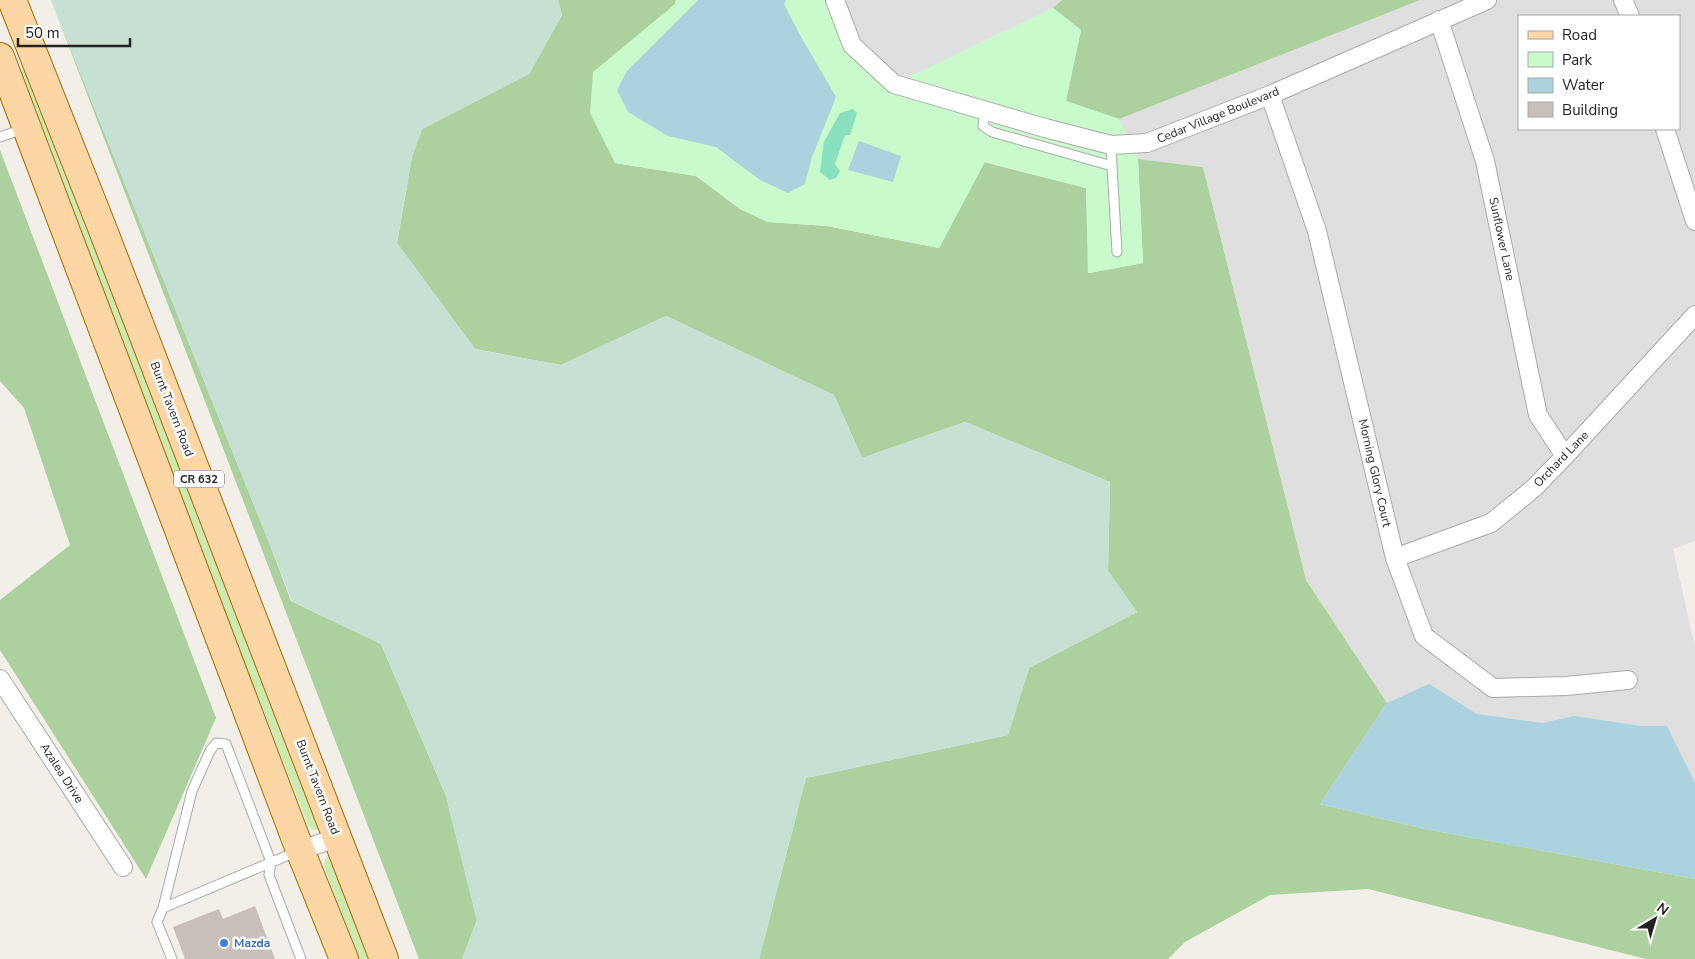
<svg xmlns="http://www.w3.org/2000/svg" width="1695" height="959" font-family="'Nunito Sans',sans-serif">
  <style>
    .residential { fill: #e0dfdf; fill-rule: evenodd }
    .grass { fill: #cdebb0 }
    .forest { fill: #add19e }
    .wetland { fill: #c6e0d4 }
    .park { fill: #c8facc }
    .pitch { fill: #88e0be }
    .water { fill: #aad3df }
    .building { fill: #c7bfb8 }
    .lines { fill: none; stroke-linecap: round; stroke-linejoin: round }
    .lane-casing { stroke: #a9a9a9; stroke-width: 11 }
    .street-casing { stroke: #a9a9a9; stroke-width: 20 }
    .primary-casing { stroke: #a06b00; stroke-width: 30 }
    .lane { stroke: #fff; stroke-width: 9 }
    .street { stroke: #fff; stroke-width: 18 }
    .primary { stroke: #fcd6a4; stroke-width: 28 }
    .shop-dot { fill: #3f7fe0; stroke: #fff; stroke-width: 2 }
    .labels { text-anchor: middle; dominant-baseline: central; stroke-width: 5; stroke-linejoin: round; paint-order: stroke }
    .shield { fill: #fff; stroke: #646464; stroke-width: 1 }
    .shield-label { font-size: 11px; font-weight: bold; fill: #222 }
    .street-label { font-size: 12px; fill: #222; stroke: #fff }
    .shop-label { font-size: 12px; font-weight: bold; fill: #366cbe; stroke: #fff; text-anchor: start }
  </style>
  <rect width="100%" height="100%" fill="#f2efe9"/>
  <path class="residential" d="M676,0H1695V541L1673,549L1695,647V879L1425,829L1387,703L1306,580L1203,167L1138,159L675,4ZM1519,16H1679V129H1519Z"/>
  <path class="grass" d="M20,67L35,81L320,829C315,832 311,829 308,825L37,126L16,69Z
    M331,856L376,959H359L324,866L325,859Z"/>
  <path class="forest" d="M51,0L270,545L291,601L381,644L446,796L477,920L462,959H419Z
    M558,0H676L675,4L615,163L696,176L740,209L768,222L827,226L939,248L984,162L1086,188L1089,273L1143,263L1138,159L1203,167L1306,580L1387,703L1320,804L1425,829L1695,879V959H1646L1368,889L1270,895L1185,942L1168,959H759L806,778L1008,735L1029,668L1137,612L1108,571L1110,482L965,422L862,458L834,395L666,316L561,365L475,349L397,243L412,157L422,129L529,74L562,15Z
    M1062,0H1420L1119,119L1066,101L1081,30L1053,8Z
    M0,150L216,718L146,879L0,650V600L70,545L24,408L0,381Z"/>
  <path class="wetland" d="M51,0H558L562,15L529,74L422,129L412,157L397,243L475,349L561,365L666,316L834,395L862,458L965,422L1110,482L1108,571L1137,612L1029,668L1008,735L806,778L759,959H462L477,920L446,796L381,644L292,601L270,545Z"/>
  <path class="park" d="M676,0H835L852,45L894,84L1053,8L1081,30L1066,101L1119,119L1138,159L1143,263L1088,273L1086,188L985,162L939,248L827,226L768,222L740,209L696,176L615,163L590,113L593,72L675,4Z"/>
  <path class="pitch" d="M853,109L857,113L850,135H845L835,164L840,171L836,178L830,180L820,172L824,142L840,113Z"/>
  <path class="water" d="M698,0H786L784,4L800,35L836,97L812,157L805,184L788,193L760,180L716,147L668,136L628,112L617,90L627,71Z
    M859,141L901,156L893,182L848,170Z
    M1429,684L1477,714L1543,723L1574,716L1641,726H1667L1695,783V879L1425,829L1320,804L1387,703Z"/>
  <path class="building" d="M255,906L275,959H185L173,927L219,909L223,919Z"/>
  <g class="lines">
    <g class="lane-casing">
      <path id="lane" d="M985,110L983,126L992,132L1112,166L1111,145
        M0,137L23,129
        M1112,166L1117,252
        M163,908L192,791L210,751L216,743L226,744L271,862L269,875L301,959
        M172,959L157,922L163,908L298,851"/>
    </g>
    <g class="street-casing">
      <path id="street" d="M835,0L852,45L894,84L1045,128L1111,145L1147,143L1270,95L1487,0
        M1623,0L1630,16
        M1439,20L1485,161L1538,415L1565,456
        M1270,95L1317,231L1395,558L1424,636L1493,688L1566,686L1628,680
        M1665,129L1695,221
        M1395,558L1491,523L1534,488L1565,456L1695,315
        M0,679L123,867
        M300,850L337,838"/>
    </g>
    <g class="primary-casing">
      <path id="primary" d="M12,0L101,225L384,959
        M0,57L300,850L344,959"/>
    </g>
    <use href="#lane" class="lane"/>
    <use href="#street" class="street"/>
    <use href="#primary" class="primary"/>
  </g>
  <circle class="shop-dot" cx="224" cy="943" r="5"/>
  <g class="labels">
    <rect class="shield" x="174" y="470.5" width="50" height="17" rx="4"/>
    <g class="shield-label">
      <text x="199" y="479">CR 632</text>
    </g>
    <g class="street-label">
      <text transform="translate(1218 115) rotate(-22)">Cedar Village Boulevard</text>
      <text transform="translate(1502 239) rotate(78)">Sunflower Lane</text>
      <text transform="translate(172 409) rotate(69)">Burnt Tavern Road</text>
      <text transform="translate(1561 459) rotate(-46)">Orchard Lane</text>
      <text transform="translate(1375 473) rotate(77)">Morning Glory Court</text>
      <text transform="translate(62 773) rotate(57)">Azalea Drive</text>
      <text transform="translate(318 787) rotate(69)">Burnt Tavern Road</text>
    </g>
    <g class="shop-label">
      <text x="234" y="943">Mazda</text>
    </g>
  </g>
  <rect x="1518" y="15" width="162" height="115" fill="#ffffff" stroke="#a7a7a7"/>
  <rect x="1528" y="31" width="25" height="8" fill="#fcd6a4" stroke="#a7a7a7"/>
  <text x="1562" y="40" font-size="15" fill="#222222">Road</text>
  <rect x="1528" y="52" width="25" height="15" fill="#c8facc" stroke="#a7a7a7"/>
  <text x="1562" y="65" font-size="15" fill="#222222">Park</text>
  <rect x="1528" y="78" width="25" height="15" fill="#aad3df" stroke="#a7a7a7"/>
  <text x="1562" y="90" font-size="15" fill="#222222">Water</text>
  <rect x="1528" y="102" width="25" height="15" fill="#c7bfb8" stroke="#a7a7a7"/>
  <text x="1562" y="115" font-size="15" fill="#222222">Building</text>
  <g transform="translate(1655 919) rotate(38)" stroke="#ffffff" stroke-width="4" paint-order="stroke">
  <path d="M0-4L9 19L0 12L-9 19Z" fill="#222222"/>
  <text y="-8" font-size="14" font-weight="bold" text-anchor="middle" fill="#222222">N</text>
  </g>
  <path d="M18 38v8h112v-8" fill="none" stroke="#222222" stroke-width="2.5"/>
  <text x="25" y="38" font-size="15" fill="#222222" stroke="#ffffff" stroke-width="4" paint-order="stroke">50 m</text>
</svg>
